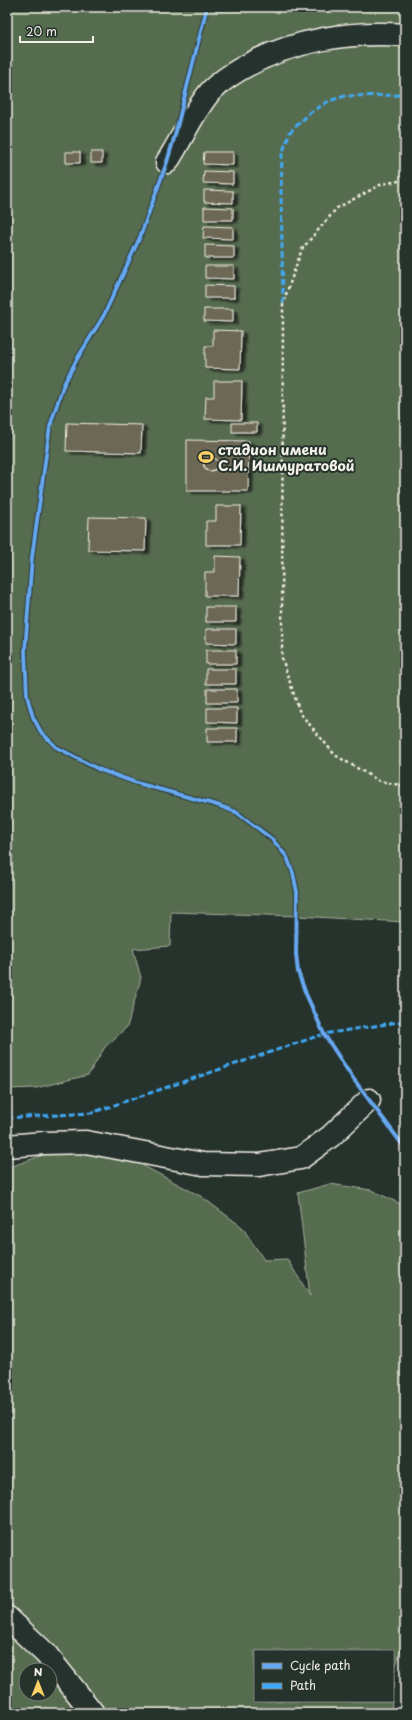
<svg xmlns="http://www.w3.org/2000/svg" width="412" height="1720" font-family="'Playpen Sans',sans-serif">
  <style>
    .green { fill: #576c50; stroke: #a6ae9c; fill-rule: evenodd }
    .building { fill: #6c6754; stroke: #f4f1e8; fill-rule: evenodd; filter: url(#shadow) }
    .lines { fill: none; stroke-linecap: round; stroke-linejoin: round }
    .minor-casing { stroke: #f4f1e8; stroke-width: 25 }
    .path { stroke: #f4f1e8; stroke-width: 2.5; stroke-dasharray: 3 3; stroke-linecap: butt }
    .minor { stroke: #26332d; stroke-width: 22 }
    .quiet { stroke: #3fa9f5; stroke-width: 3; stroke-dasharray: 6 3; stroke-linecap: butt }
    .cycleway-casing { stroke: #26332d; stroke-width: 6 }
    .cycleway { stroke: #66a8f1; stroke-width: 4 }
    .labels { text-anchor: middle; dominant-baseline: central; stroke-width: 4; stroke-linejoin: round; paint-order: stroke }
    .poi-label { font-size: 14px; font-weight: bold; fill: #f4f1e8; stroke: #26332d; text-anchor: start }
  </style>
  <defs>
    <filter id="shadow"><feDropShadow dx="4.5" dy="2.5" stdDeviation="1" flood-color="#0009"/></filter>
  </defs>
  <rect width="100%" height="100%" fill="#26332d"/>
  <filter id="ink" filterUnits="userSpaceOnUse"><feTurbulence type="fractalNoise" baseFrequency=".025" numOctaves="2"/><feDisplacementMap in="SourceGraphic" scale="8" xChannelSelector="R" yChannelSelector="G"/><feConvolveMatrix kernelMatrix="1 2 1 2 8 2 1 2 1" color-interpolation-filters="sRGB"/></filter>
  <g filter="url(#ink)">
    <path class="green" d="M7,7H405V922L297,916L171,912L170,946L133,949L141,978L127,1027L105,1047L88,1075L36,1088L7,1089Z
      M112,1149L202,1197L242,1227L264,1260L287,1259L310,1296L298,1193L330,1184L371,1190L405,1206V1636L394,1672L393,1689V1651H255V1701H392L391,1713H7V1168L46,1154ZM26,1670H50V1694H26Z"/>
    <path class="building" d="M66,152H80V163H66Z
      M91,152H102V163H91Z
      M204,152H233V165L203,164Z
      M204,171L233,172V184L203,183Z
      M204,190L233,191V203L204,202Z
      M204,207L233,208V220H204Z
      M204,226L233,227V239L203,238Z
      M205,245L234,246V258H205Z
      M205,266H234V279L205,278Z
      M205,285L234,286V298H205Z
      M204,309H233V322L204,321Z
      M213,330L241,331L240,369L205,368V346H213Z
      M214,381H242L241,420L205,419L206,397H214Z
      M67,423L142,425L141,453L66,451Z
      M232,423H257V432H232Z
      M187,440L249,441L248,491H187ZM211,457L216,459L218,462L217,468L210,472L204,467L203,463L205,459Z
      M204 464a7 7 0 1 1 14 0a7 7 0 1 1-14 0Z
      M216,506H241L240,545H206V521H216Z
      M89,517L146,518L145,551L88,550Z
      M215,556L240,557L239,596H205V572H215Z
      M206,607H236V622H206Z
      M206,629H236V644L206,643Z
      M206,650H236V664H206Z
      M206,669H236V684H206Z
      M207,689H237V703H207Z
      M207,708H237V723L207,722Z
      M207,728H237V742H207Z"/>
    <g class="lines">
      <g class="minor-casing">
        <path id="minor" d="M167,162C182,139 193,112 210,92C219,82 232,74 244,67C293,40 350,31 405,35
          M7,1146L44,1143L86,1142L203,1164L259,1165L301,1158L331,1136L369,1100
          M7,1617L46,1654L93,1713"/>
      </g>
      <path class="path" d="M405,180L382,184L337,208L302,249L283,303L282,658L300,713L335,755L379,781L405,786"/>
      <use href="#minor" class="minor"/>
      <path class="quiet" d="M283,303L281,192L282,154L290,132L311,112L329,101L345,96L405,95
        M7,1118L91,1113L324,1034L405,1021"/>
      <g class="cycleway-casing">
        <path id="cycleway" d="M207,7L175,135L167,162L140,237L104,315L77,359L63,386L50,426L32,557L25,651L27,696L33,717L41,732L56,747L98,769L137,783L217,805L236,812L272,839L287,857L293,873L297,892L296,954L298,972L306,994L324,1034L352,1077L405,1148"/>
      </g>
      <use href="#cycleway" class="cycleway"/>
    </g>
  </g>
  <defs>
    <g id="stadium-bare" transform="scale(1.2)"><path d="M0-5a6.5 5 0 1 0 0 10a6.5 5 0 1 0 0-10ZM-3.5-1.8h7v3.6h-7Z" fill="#ffd166" stroke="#26332d" stroke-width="2.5" paint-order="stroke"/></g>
  </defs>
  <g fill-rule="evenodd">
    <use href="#stadium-bare" x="206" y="457"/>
  </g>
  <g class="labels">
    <g class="poi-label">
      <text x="218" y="449">стадион имени<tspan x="218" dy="16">С.И. Ишмуратовой</tspan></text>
    </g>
  </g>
  <rect width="412" height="1720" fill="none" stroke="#26332d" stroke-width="24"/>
  <rect x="12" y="12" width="388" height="1696" fill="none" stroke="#f4f1e8" stroke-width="1.5" filter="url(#ink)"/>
  <rect x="254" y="1650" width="140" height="52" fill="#26332d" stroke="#787f78"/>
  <rect x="262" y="1663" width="20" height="6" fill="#66a8f1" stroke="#787f78"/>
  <text x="290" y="1670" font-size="12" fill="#f4f1e8">Cycle path</text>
  <rect x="262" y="1683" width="20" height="6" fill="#3fa9f5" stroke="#787f78"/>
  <text x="290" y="1690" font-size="12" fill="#f4f1e8">Path</text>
  <g transform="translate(38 1682)"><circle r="19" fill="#26332d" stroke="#787f78"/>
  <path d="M0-3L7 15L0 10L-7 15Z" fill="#ffd166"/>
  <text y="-6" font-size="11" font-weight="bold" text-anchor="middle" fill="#f4f1e8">N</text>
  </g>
  <path d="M20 36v6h73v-6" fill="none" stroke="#f4f1e8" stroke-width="2"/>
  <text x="26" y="36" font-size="12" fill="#f4f1e8" stroke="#26332d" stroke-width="3" paint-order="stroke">20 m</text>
</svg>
